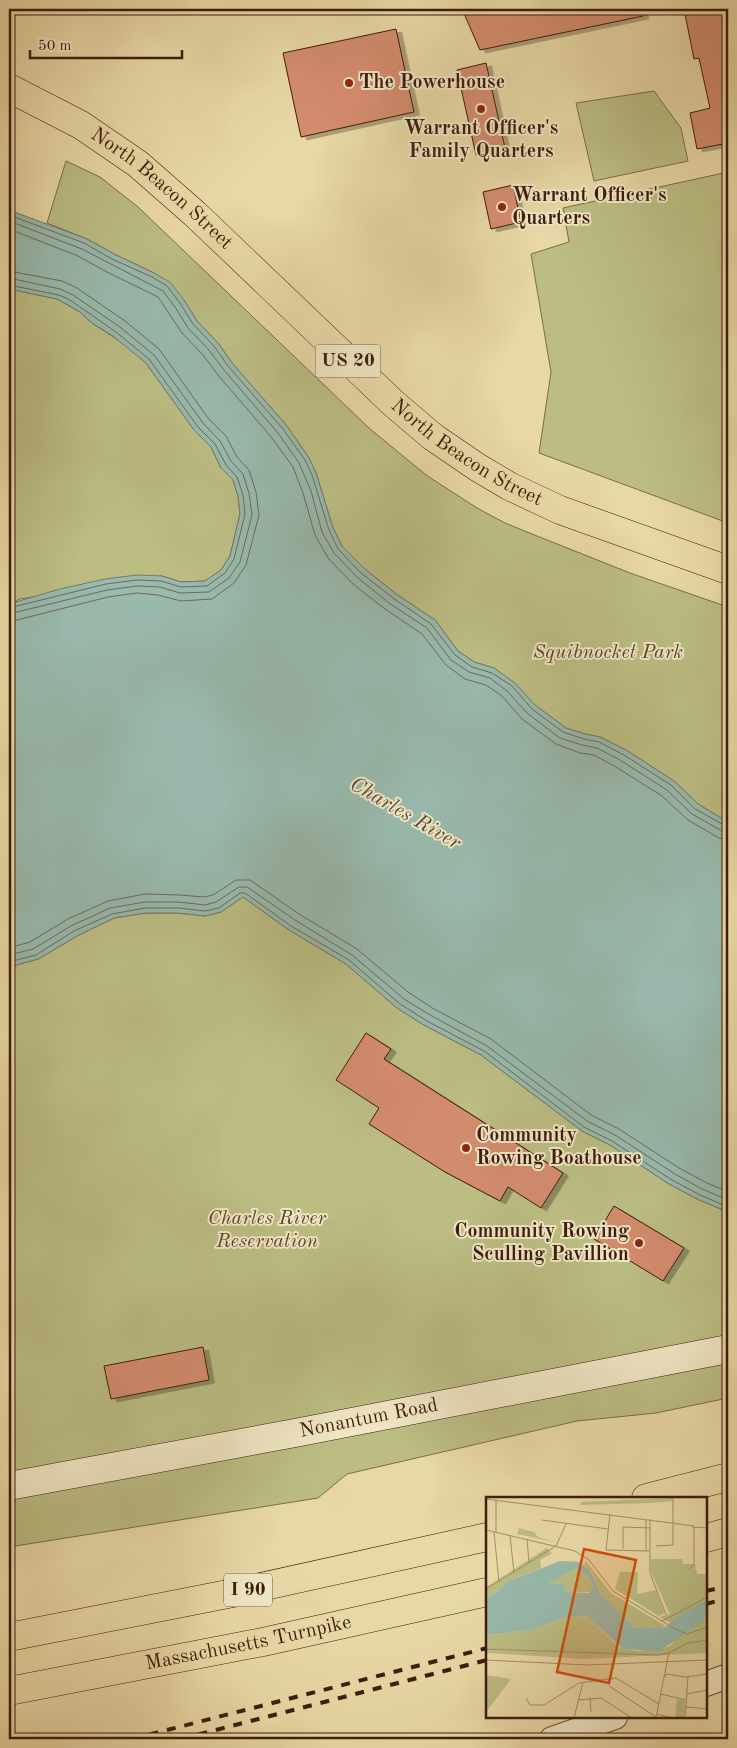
<svg xmlns="http://www.w3.org/2000/svg" width="737" height="1748" font-family="'Old Standard TT',serif">
  <style>
    .green { fill: #bbbd83; stroke: #7c6c48 }
    .water { fill: #98b9ac; stroke: #747a6d }
    .lines { fill: none; stroke-linecap: round; stroke-linejoin: round }
    .shore { stroke: #6b6a5d; stroke-width: 1 }
    .building { fill: #d38c6e; stroke: #3e1c0e; filter: url(#shadow) }
    .minor-casing { stroke: #684b34; stroke-width: 26 }
    .secondary-casing { stroke: #3e1c0e; stroke-width: 29 }
    .primary-casing { stroke: #3e1c0e; stroke-width: 29 }
    .motorway-casing { stroke: #3e1c0e; stroke-width: 29 }
    .minor { stroke: #f0e6c4; stroke-width: 24 }
    .secondary { stroke: #f0e6c4; stroke-width: 28 }
    .primary { stroke: #e8d8a5; stroke-width: 28 }
    .motorway { stroke: #e8d8a5; stroke-width: 28 }
    .rail { stroke: #3e1c0e; stroke-width: 4; stroke-dasharray: 9 9; stroke-linecap: butt }
    .poi-dot { fill: #8f2418; stroke: #f0e6c4; stroke-width: 2 }
    .labels { text-anchor: middle; dominant-baseline: central; stroke-width: 4; stroke-linejoin: round; paint-order: stroke }
    .shield { fill: #f0e6c4; stroke: #735945; stroke-width: 1 }
    .shield-label { font-size: 19px; font-weight: bold; fill: #3e1c0e }
    .poi-label { font-size: 20px; font-weight: bold; fill: #3e1c0e; stroke: #f0e6c4; text-anchor: start }
    .street-label { font-size: 20px; fill: #3e1c0e; stroke: #f0e6c4 }
    .park-label { font-size: 20px; font-style: italic; fill: #5d442b; stroke: #f0e6c4 }
    .water-label { font-size: 21px; font-style: italic; fill: #594b3d; stroke: #f0e6c4 }
    .inset-road { fill: none; stroke: #a48d69; stroke-width: 1 }
    .view { fill: #ce500c; fill-opacity: 0.15; stroke: #ce500c; stroke-width: 2.5 }
    .inset-edge { fill: none; stroke: #3e1c0e; stroke-width: 2.5 }
  </style>
  <defs>
    <filter id="shadow"><feDropShadow dx="5.5" dy="3" stdDeviation="0" flood-color="#0004"/></filter>
  </defs>
  <rect width="100%" height="100%" fill="#e8d8a5"/>
  <filter id="stains"><feTurbulence type="fractalNoise" baseFrequency=".004" numOctaves="4"/><feColorMatrix values="0 0 0 0 .2 0 0 0 0 .09 0 0 0 0 .02 0 0 0 .5 -.17"/></filter>
  <radialGradient id="worn" r=".72"><stop offset=".6" stop-color="#630" stop-opacity="0"/><stop offset="1" stop-color="#630" stop-opacity=".3"/></radialGradient>
  <path class="green" d="M654,91L681,128L688,161L594,181L576,103Z
    M66,161L100,177L138,207L369,428L426,475L477,508L505,523L532,534L630,573L728,607V822L698,804L674,781L626,750L600,737L585,734L566,728L535,705L494,668L474,662L458,651L435,620L396,594L365,569L342,546L333,528L316,473L309,458L287,426L232,363L218,343L197,321L184,300L154,273L114,254L87,239L47,223Z
    M728,172V523L539,453L551,372L531,254L569,242L563,208Z
    M9,289L57,299L80,312L92,323L130,348L146,363L194,430L211,447L221,468L233,480L238,496L240,514L230,556L221,570L205,581L181,582L162,576L20,599L9,604Z
    M243,897L289,930L346,964L397,1008L424,1025L481,1055L582,1131L610,1145L669,1184L697,1199L728,1212V1398L656,1413L577,1421L347,1474L318,1498L9,1547V967L38,959L77,936L114,918L145,913H178L205,916L221,912Z"/>
  <path class="water" d="M9,210L87,239L114,254L154,273L170,282L184,300L197,321L218,343L232,363L287,426L309,458L316,473L333,528L342,546L365,569L396,594L435,620L458,651L474,662L494,668L515,683L535,705L566,728L585,734L600,737L626,750L674,781L698,804L728,822V1212L697,1199L669,1184L610,1145L582,1131L481,1055L424,1025L397,1008L346,964L289,930L243,897L221,912L205,916L178,913H145L114,918L77,936L38,959L9,967V604L60,589L105,579L137,575L162,576L181,582L205,581L221,570L230,556L240,514L238,496L233,480L221,468L211,447L194,430L146,363L113,336L92,323L80,312L68,305L57,299L9,289Z"/>
  <g class="lines">
    <path class="shore" d="M9,215L84,243L112,259L152,277L167,286L180,303L193,324L214,346L228,366L283,429L305,460L312,475L329,530L338,549L361,573L393,598L431,624L455,655L472,667L492,673L512,686L532,709L563,732L584,739L599,742L624,755L671,785L695,809L724,825L728,826
      M9,221L82,249L163,291L175,307L188,328L209,350L224,370L278,433L299,463L311,491L322,532L334,553L358,578L389,603L427,628L451,660L469,672L490,678L507,691L527,713L560,738L582,745L597,748L620,760L667,790L692,814L722,831L728,832
      M9,229L78,256L105,271L158,297L182,333L203,355L218,375L272,438L293,467L303,493L315,535L328,558L353,584L385,609L422,634L446,665L465,679L486,685L502,696L522,719L556,744L580,753L594,755L616,767L662,796L688,820L719,838L728,840
      M9,271L62,281L77,288L125,321L159,349L208,418L226,436L237,457L249,470L256,492L259,515L246,565L234,583L212,599L181,601L158,595L137,593L108,597L9,622
      M9,278L60,289L73,295L120,327L154,355L203,423L220,441L231,461L243,474L249,493L252,515L240,562L229,578L209,592L180,593L160,587L137,586L107,590L9,614
      M9,285L59,295L70,300L116,332L149,359L198,427L215,444L226,465L237,477L243,495L245,514L234,559L225,573L207,586L181,587L161,581L137,580L106,584L9,608
      M9,948L30,942L68,919L108,901L145,894L180,895L204,897L213,895L236,880H250L299,914L357,949L408,992L434,1009L491,1039L591,1115L619,1129L679,1168L705,1182L728,1192
      M9,955L33,949L71,926L110,908L145,902H179L205,905L216,902L239,887H247L295,920L352,955L404,999L430,1015L487,1046L587,1121L615,1135L675,1174L702,1189L728,1200
      M9,962L36,955L74,931L112,914L145,908H179L205,911L219,908L240,893H245L291,926L349,960L400,1004L427,1021L484,1051L584,1127L612,1141L672,1180L700,1195L728,1207"/>
  </g>
  <path class="building" d="M462,9H643V16L480,50Z
    M684,9H728V143L697,149L690,113L710,108L699,58L694,59Z
    M396,29L414,112L301,137L283,53Z
    M486,63L505,148L476,155L457,70Z
    M513,185L521,222L491,229L483,192Z
    M366,1033L391,1049L384,1059L563,1173L541,1208L508,1187L500,1201L445,1172L369,1124L379,1108L336,1080Z
    M614,1206L684,1248L663,1281L594,1239Z
    M203,1347L209,1380L111,1399L104,1366Z"/>
  <g class="lines">
    <g class="minor-casing">
      <path id="minor" d="M706,1684L728,1676
        M552,1739L615,1717"/>
    </g>
    <g class="secondary-casing">
      <g id="secondary">
        <path id="s1" d="M9,1486L295,1433L728,1349"/>
      </g>
    </g>
    <g class="primary-casing">
      <g id="primary">
        <path id="s2" d="M9,88L81,125L138,164L195,214L393,403L433,437L477,467L509,486L560,510L728,570"/>
      </g>
    </g>
    <g class="motorway-casing">
      <g id="motorway">
        <path d="M646,1498L728,1477"/>
        <path d="M706,1538L728,1532"/>
        <path d="M9,1637L238,1592L487,1537"/>
        <path id="s3" d="M9,1691L263,1642L487,1592"/>
      </g>
    </g>
    <use href="#minor" class="minor"/>
    <use href="#secondary" class="secondary"/>
    <use href="#primary" class="primary"/>
    <use href="#motorway" class="motorway"/>
    <path class="rail" d="M706,1591L728,1586
      M706,1604L728,1598
      M132,1739L487,1648
      M181,1739L487,1660"/>
  </g>
  <g class="poi-dot">
    <circle cx="349" cy="83" r="5"/>
    <circle cx="481" cy="109" r="5"/>
    <circle cx="502" cy="207" r="5"/>
    <circle cx="466" cy="1148" r="5"/>
    <circle cx="639" cy="1243" r="5"/>
  </g>
  <g class="labels">
    <g class="shield">
      <rect x="315.5" y="344.5" width="65" height="33" rx="4"/>
      <rect x="224" y="1573.5" width="48" height="33" rx="4"/>
    </g>
    <g class="shield-label">
      <text x="348" y="361">US 20</text>
      <text x="248" y="1590">I 90</text>
    </g>
    <g class="poi-label">
      <text x="359" y="83">The Powerhouse</text>
      <text x="481" y="129" text-anchor="middle">Warrant Officer's<tspan x="481" dy="23">Family Quarters</tspan></text>
      <text x="512" y="196">Warrant Officer's<tspan x="512" dy="23">Quarters</tspan></text>
      <text x="476" y="1136">Community<tspan x="476" dy="23">Rowing Boathouse</tspan></text>
      <text x="629" y="1232" text-anchor="end">Community Rowing<tspan x="629" dy="23">Sculling Pavillion</tspan></text>
    </g>
    <g class="street-label">
      <text stroke="none"><textPath href="#s2" startOffset="184">North Beacon Street</textPath></text>
      <text stroke="none"><textPath href="#s2" startOffset="589">North Beacon Street</textPath></text>
      <text stroke="none"><textPath href="#s1" startOffset="366">Nonantum Road</textPath></text>
      <text stroke="none"><textPath href="#s3" startOffset="244">Massachusetts Turnpike</textPath></text>
    </g>
    <g class="park-label">
      <text x="608" y="653">Squibnocket Park</text>
      <text x="267" y="1219">Charles River<tspan x="267" dy="23">Reservation</tspan></text>
    </g>
    <g class="water-label">
      <text transform="translate(405 814) rotate(30)">Charles River</text>
    </g>
  </g>
  <g transform="translate(486 1497)">
    <rect width="221" height="221" fill="#e8d8a5"/>
    <path d="M186,1V4L164,6L94,8L95,5ZM33,31L48,35L52,40L70,45L31,37ZM61,51L66,56L54,63L55,71L23,84L0,103V90ZM165,62H196L197,67H209L211,77H221V103L185,126L174,120L184,117L165,75ZM100,64L125,96L181,130L158,133L143,129L115,97L105,74L98,68ZM91,71L102,79L107,89L105,95H80L76,87L63,86ZM134,75H152L151,97L170,93L178,116L173,119L129,92ZM101,119L133,150L151,154L183,150L196,136L221,122V156L98,162L0,156V138L44,133L80,120ZM0,178L25,182L0,215ZM191,202L199,204L198,221L189,220Z" fill="#bbbd83"/>
    <path d="M74,64L92,65L104,73L115,97L148,131H179L189,121L221,103V122L173,154L137,152L101,119L80,120L44,133L0,138V103L23,84ZM91,71L102,79L107,89L103,96L80,95L77,87L63,86Z" fill="#98b9ac" fill-rule="evenodd"/>
    <path class="inset-road" d="M0,2L208,29M124,17L120,53L163,54M164,22V76L180,118M56,23L122,32M206,30L222,31M0,33L89,54L103,63L127,94L189,132L201,137L222,130M8,35L13,85M10,35V3M24,38L28,76M41,42L43,66M170,49L187,48V0M137,52V30L164,31M160,54V22M203,72L208,68V30M0,92L70,49L80,27M176,124L222,100M0,152L173,158L183,156L201,146L222,143M0,163L101,168L222,163M179,180L180,177L199,180L222,177M123,189L170,220M175,197L200,203M201,197L222,193M104,200L105,215M40,201L44,208H58L93,186L130,181L173,207M93,203L115,201L146,221M200,210L222,212M171,217L186,221M88,221L97,185M170,221L183,155M199,221L202,180"/>
    <path class="view" d="M98,52L150,63L123,186L71,175Z"/>
    <rect width="221" height="221" class="inset-edge"/>
  </g>
  <rect width="737" height="1748" fill="none" stroke="#e8d8a5" stroke-width="30"/>
  <rect x="10" y="10" width="717" height="1728" fill="none" stroke="#3e1c0e" stroke-width="2.5"/>
  <rect x="15" y="15" width="707" height="1718" fill="none" stroke="#3e1c0e"/>
  <path d="M30 50v8h152v-8" fill="none" stroke="#3e1c0e" stroke-width="2.5"/>
  <text x="38" y="50" font-size="15" fill="#3e1c0e" stroke="#f0e6c4" stroke-width="4" paint-order="stroke">50 m</text>
  <rect width="100%" height="100%" filter="url(#stains)"/>
  <rect width="100%" height="100%" fill="url(#worn)"/>
</svg>
